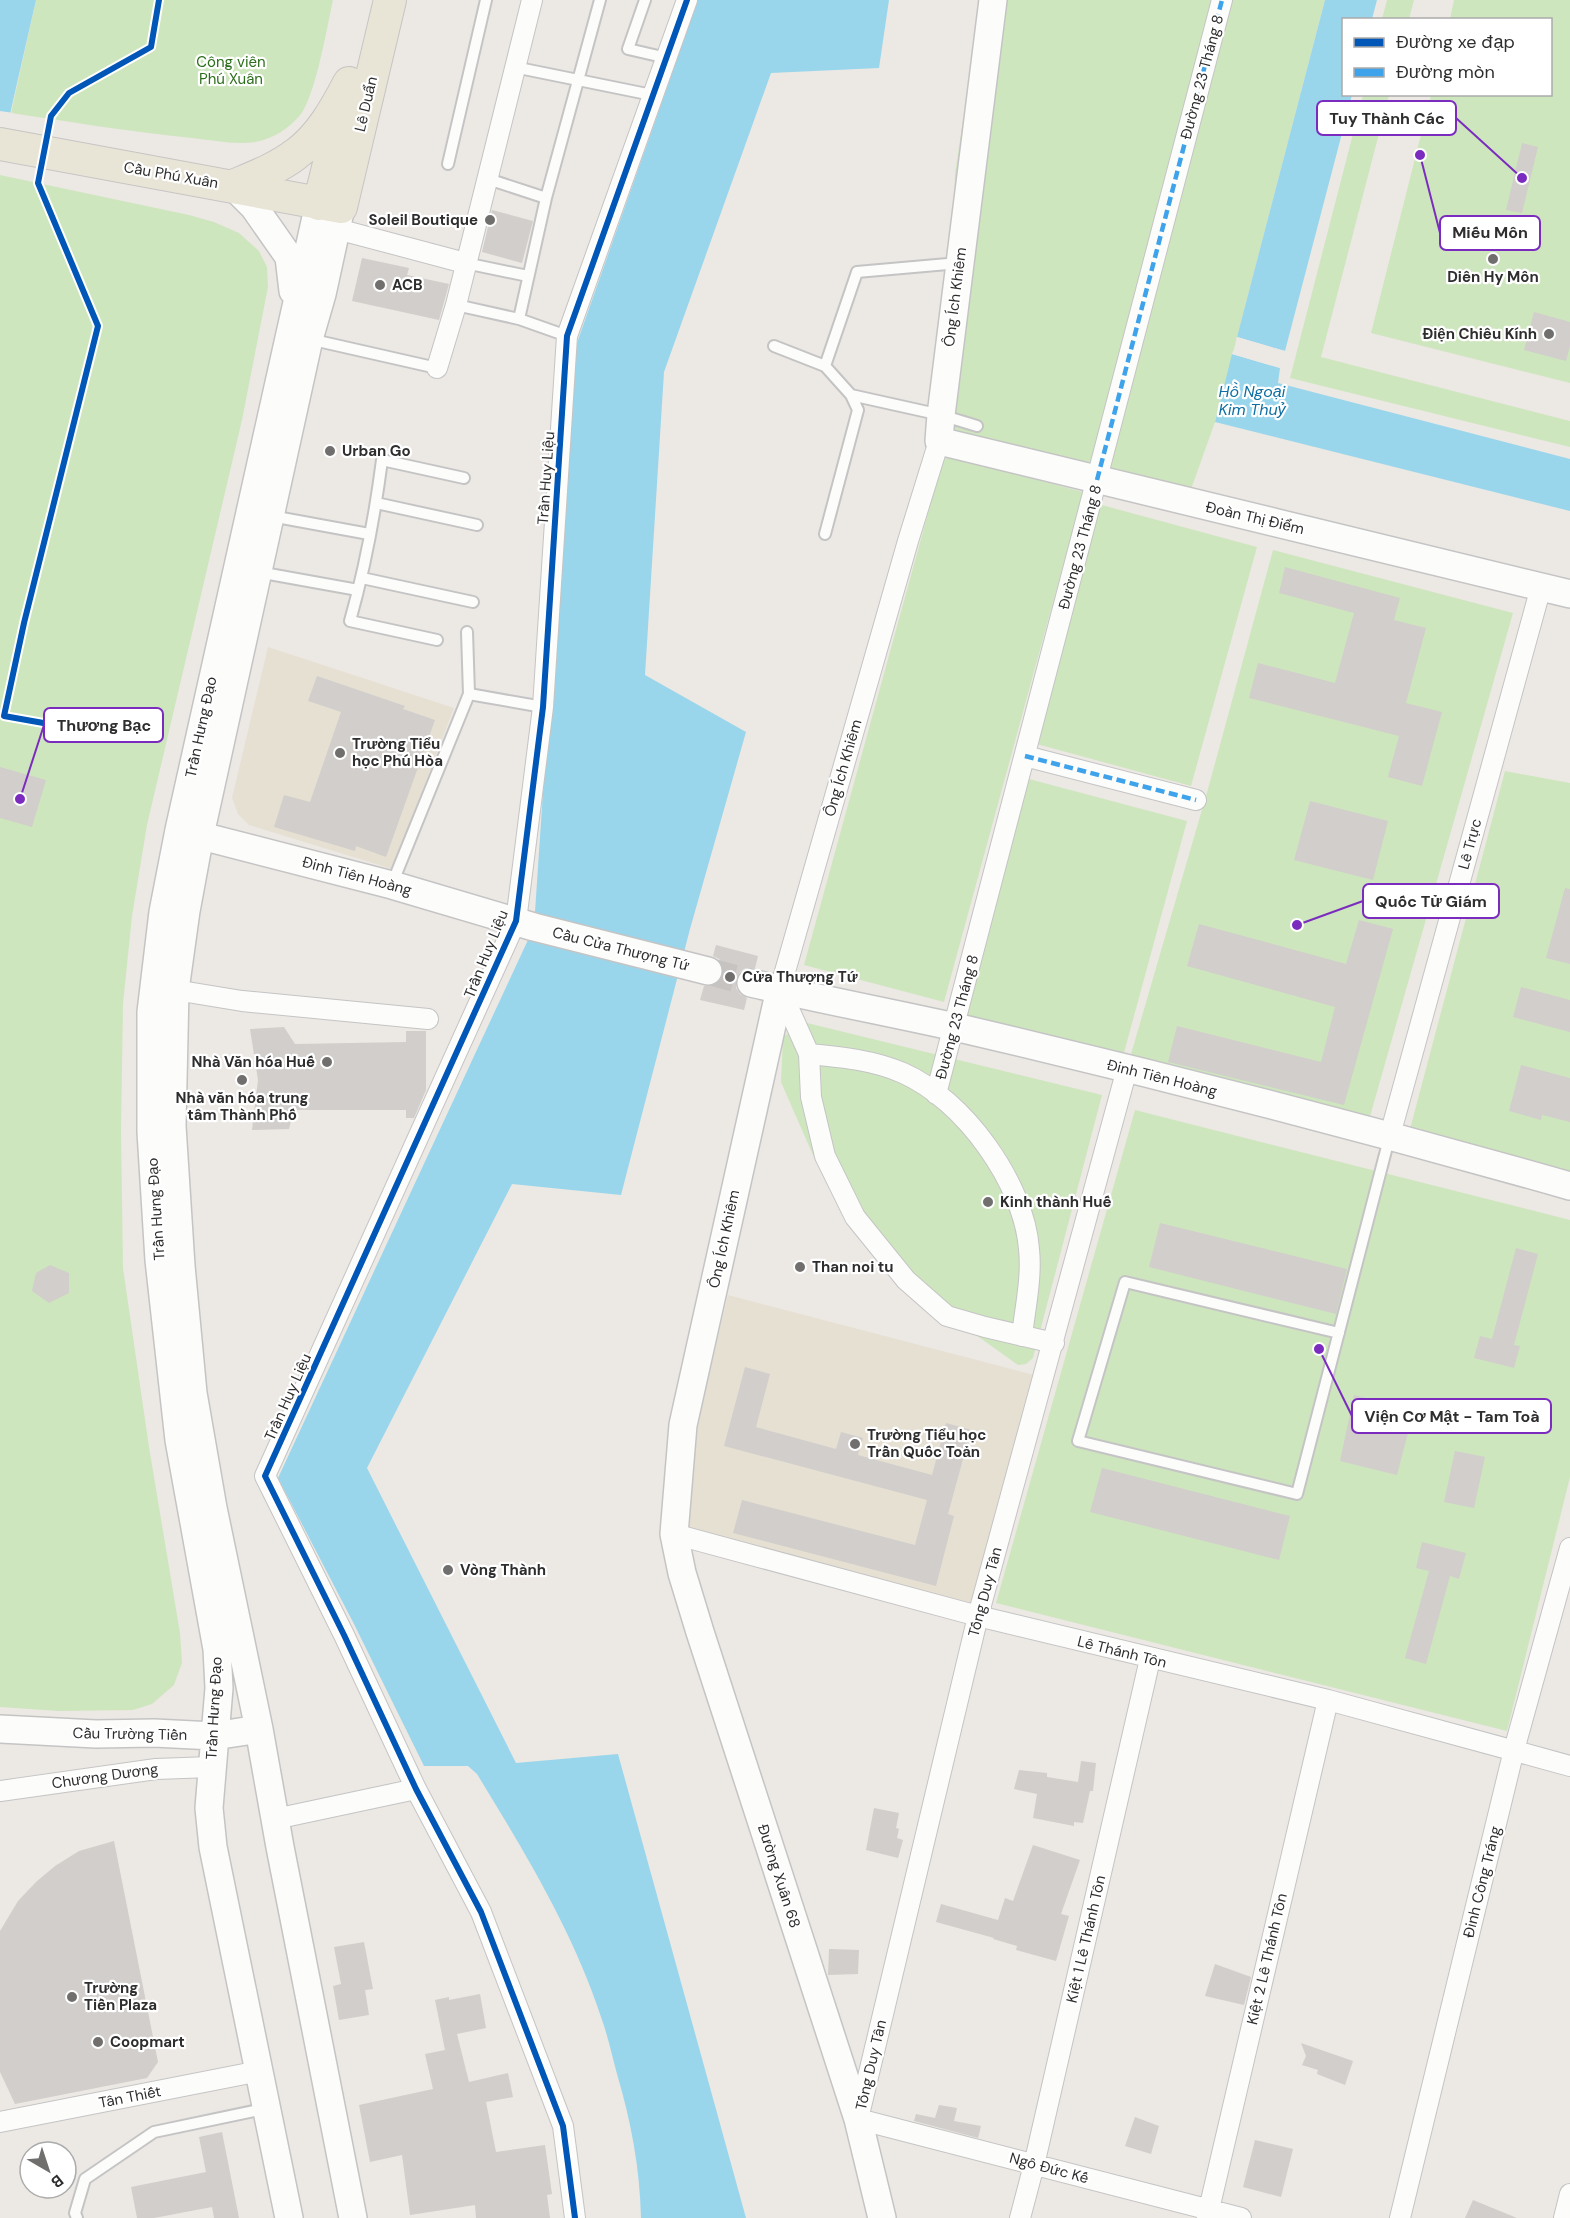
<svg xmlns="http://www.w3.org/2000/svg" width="1570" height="2218" font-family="'DM Sans',sans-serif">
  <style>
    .education { fill: #e6e0d3 }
    .green { fill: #cee6be }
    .water { fill: #99d6ec }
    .pier { fill: #ece8e4 }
    .building { fill: #d1cecb }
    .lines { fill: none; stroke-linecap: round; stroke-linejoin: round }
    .secondary-tunnel { stroke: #c6c3c0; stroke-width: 27; stroke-dasharray: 27 14; stroke-linecap: butt }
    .lane-casing { stroke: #c5c4c5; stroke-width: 14 }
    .street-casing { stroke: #c5c4c5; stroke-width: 22 }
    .secondary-casing { stroke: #c5c4c5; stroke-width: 30 }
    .primary-casing { stroke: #c6c5c4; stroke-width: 34 }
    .lane { stroke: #fcfcfb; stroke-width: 10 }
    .street { stroke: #fcfcfb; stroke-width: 20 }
    .secondary { stroke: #fcfcfb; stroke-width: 27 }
    .primary { stroke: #e8e4d6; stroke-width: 32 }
    .quiet { stroke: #3ea3eb; stroke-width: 4.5; stroke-dasharray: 9 4.5; stroke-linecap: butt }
    .cycleway-casing { stroke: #fff; stroke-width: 10 }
    .cycleway { stroke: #0057b8; stroke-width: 6 }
    .poi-dot { fill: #706f6e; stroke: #fff; stroke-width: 2 }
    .labels { text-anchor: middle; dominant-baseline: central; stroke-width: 4.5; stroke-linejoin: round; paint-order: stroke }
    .park-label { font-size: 15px; fill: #2c6e1b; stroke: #fff }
    .street-label { font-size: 15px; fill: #2e2e2e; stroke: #fff }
    .poi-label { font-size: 15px; font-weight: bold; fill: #2e2e2e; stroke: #fff; text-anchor: start }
    .water-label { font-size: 16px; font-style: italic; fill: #0d6fa3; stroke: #fff }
    .leader { fill: none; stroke: #7b2cbf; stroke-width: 2 }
    .callout-dot { fill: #7b2cbf; stroke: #fff; stroke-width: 2 }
    .callout { fill: #fff; stroke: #7b2cbf; stroke-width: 2 }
    .callout-label { font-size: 16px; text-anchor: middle; font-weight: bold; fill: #2e2e2e }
  </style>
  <rect width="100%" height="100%" fill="#ece8e4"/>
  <path class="education" d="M268,647L454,708L392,869L249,825L238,814L232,798Z
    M728,1295L1034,1375L970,1604L688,1528L699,1416Z"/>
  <path class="green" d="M36,0H333C327,27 316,93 301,114C290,128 273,139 255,142C235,145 212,140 192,138C131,132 71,122 11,113Z
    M981,0H1325L1215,422L1190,492L948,430L955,174Z
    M1387,0H1414L1409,19H1382Z
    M1454,0H1570V383L1371,333L1431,95L1550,94V20L1450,19Z
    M1363,95H1389L1321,357L1570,421V447L1290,378Z
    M0,175L189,215L214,222L239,233L259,251L267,267L268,287L242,420L147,825L132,916L123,1004L121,1130L123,1268L149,1447L180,1633L182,1663L174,1685L152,1704L133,1710L59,1711L0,1707Z
    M944,455L1083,492L944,1002L804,965Z
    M1098,504L1257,547L1191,786L1033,743Z
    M1273,550L1513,613L1367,1127L1129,1061L1208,789Z
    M1505,771L1570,783V1173L1410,1129Z
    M1029,779L1187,821L1122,1060L963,1017Z
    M803,1022L1102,1095L1033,1358L1026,1364L1018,1365L920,1295L840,1184L816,1162L781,1082L783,1037Z
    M1135,1110L1570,1220V1477L1507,1731L996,1603Z"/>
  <path class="water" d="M0,0H36L0,158Z
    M698,0H889L879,68L771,73L664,372L645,675L746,732L690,929L621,1195L512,1184L367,1468L516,1763L618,1754L746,2218H641C640,2169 631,2121 617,2074C612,2056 608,2036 601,2017C573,1931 524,1851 477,1774L468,1766H424L354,1624L278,1478L534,927L572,357Z
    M1325,0H1377L1372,19L1344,20V94L1352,95L1285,351L1237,337Z
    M1232,354L1280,368L1278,383L1570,459V511L1215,422Z"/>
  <path class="pier" d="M0,111L14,113L3,158L0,161Z
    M1237,337L1285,351L1284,354L1236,340Z
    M1233,351L1281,365L1280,368L1232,354Z"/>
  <path class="building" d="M1522,143L1538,147L1522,213L1506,210Z
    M492,210L533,221L522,263L482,252Z
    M362,258L409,268L407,275L449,284L439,320L352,301Z
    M1534,312L1570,322V346L1566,361L1524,350Z
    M1285,567L1400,598L1394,620L1426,628L1406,703L1442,712L1422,786L1388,777L1399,736L1249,698L1258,663L1335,683L1354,613L1279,593Z
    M317,676L405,706L403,709L435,720L386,857L356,846L355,851L274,827L284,795L310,802L341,712L308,701Z
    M0,767L46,780L32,827L0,818Z
    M1310,801L1388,821L1373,880L1294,860Z
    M1565,888L1570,889V964L1546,958Z
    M1359,920L1393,929L1344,1105L1168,1062L1177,1026L1321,1062L1335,1007L1187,966L1199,924L1346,964Z
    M716,945L758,956L755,968H746L740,972L736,979V988L740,994L747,998L744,1010L700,1000L704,986H713L719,982L723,975V966L719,959L713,956Z
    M1521,987L1570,1000V1032L1513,1017Z
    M284,1027L295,1044L406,1042V1031H426V1090L414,1118H406V1110H294L289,1129L252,1130L258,1080L250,1029Z
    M1521,1065L1570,1078V1122L1542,1115L1541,1120L1509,1111Z
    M1160,1223L1347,1269L1336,1314L1149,1267Z
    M1516,1248L1538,1254L1514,1345L1520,1346L1514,1368L1474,1358L1480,1336L1492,1339Z
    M50,1265L69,1273V1293L49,1303L32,1291L36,1273Z
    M745,1367L770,1374L756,1427L836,1449L841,1432L863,1438L858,1455L932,1475L946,1423L971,1430L948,1514L954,1516L936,1586L733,1533L742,1500L915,1545L927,1500L724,1446Z
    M1354,1395L1414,1410L1397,1475L1340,1461Z
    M1455,1451L1485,1457L1474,1508L1444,1502Z
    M1102,1468L1290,1516L1279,1560L1090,1512Z
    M1422,1542L1466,1553L1459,1579L1450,1576L1426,1664L1405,1658L1429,1571L1416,1568Z
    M1081,1761L1096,1763L1093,1791H1090L1083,1823L1074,1822V1826L1033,1818L1037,1794L1014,1789L1019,1770L1047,1773V1777L1078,1782Z
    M874,1808L899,1813L896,1828L899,1829L897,1838L903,1840L898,1858L866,1850Z
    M114,1841L158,2062L147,2078L15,2104L0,2072V1931L18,1901L36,1882L55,1866L79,1851Z
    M1033,1845L1080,1860L1061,1914L1069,1916L1056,1961L1016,1950L1017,1946L993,1939L994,1938L936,1922L941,1904L998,1920L1005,1898L1013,1901Z
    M364,1942L373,1989L365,1990L369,2015L339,2020L333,1986L341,1984L334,1947Z
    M829,1949L859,1950L858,1974L828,1975Z
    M1215,1964L1251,1977L1244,2005L1205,1996Z
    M480,1994L486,2028L457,2034L469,2082L508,2073L513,2097L486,2102L496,2152L545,2145L552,2194L547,2195L550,2218H476L475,2205L410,2215L402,2155L370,2162L359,2105L433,2089L425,2054L445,2050L435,2000L449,1997V2000Z
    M1301,2043L1353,2061L1345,2085L1317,2074L1318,2070L1302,2065L1306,2056Z
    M939,2105L957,2108L954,2121L981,2126L978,2138L914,2121L916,2114L935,2118Z
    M1135,2117L1159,2126L1151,2154L1125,2146Z
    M222,2132L239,2218H214L212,2207L154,2218H137L131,2187L206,2172L199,2137Z
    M1255,2140L1293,2149L1281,2197L1243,2187Z
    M1473,2200L1517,2218H1465Z"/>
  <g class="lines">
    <path class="secondary-tunnel" d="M708,971L751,983"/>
    <g class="lane-casing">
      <path id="lane" d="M645,0L628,49L667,58
        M514,67L652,95
        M448,164L486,0
        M488,179L546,198
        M465,263L528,276
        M456,305L519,319L567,336
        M519,319L546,198L600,0
        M309,339L437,368
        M774,346L825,366L851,395L858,410L825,534
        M825,366L857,272L959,263
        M851,395L941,415L977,426
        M376,503L477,525
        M271,516L369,534
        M258,572L358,590
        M362,578L473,602
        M437,640L350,621C365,568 375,514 382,460L464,478
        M469,694L543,707
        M392,884L469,694L467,632
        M1339,1333L1125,1282L1078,1441L1297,1494L1390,1135
        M77,2218L75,2213L85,2179L154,2132L268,2108"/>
    </g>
    <g class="street-casing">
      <path id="street" d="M337,229L465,263
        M437,368L456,305L532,0
        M939,441L908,541L780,989L809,1054L811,1097L825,1156L855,1217L906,1280L947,1316L985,1327L1054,1343
        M1025,756L1196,800
        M175,990L242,1001L428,1019
        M809,1054C841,1057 873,1060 903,1073C964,1100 1024,1183 1029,1249C1032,1278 1025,1308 1022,1336
        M1127,1069L978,1616L858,2119L1241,2218
        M936,1094L1222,0
        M1390,1135L1541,587
        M674,1534L978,1616L1328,1700L1570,1766
        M0,1791L156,1769L211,1767
        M275,1819L416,1789
        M0,2122L260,2071
        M575,2218L563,2126L481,1912L416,1789L344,1635L265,1476L516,921L543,707L567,336L687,0
        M1020,2218L1034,2165L1150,1659
        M1207,2218L1328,1700
        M1400,2218L1514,1750L1570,1548
        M1564,2218L1570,2194"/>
    </g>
    <g class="secondary-casing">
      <path id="secondary" d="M993,0L941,415L939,441L1570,594
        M233,186L254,207L289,257L293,291
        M341,207L322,294L309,339L200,835L186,911L175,990L172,1126L181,1266L193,1393L213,1508L259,1729L280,1847L353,2218
        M182,831L392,885L534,927L708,971
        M751,983C819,999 887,1012 955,1027C1161,1075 1366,1128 1570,1186
        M780,989L683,1425L674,1534L682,1573L700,1632L858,2119L882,2218
        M0,1729L96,1734L154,1733L214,1736L259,1729
        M289,2218L213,1847L209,1808L219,1688L217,1649L179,1440L159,1260L151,1132V1012L163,912L179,830L319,204"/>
    </g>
    <g class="primary-casing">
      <path id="primary" d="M0,144L341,207L390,0
        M233,186C254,177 278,168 296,154C320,137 336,108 349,83
        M319,204L339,123"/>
    </g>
    <use href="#lane" class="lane"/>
    <use href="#street" class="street"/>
    <use href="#secondary" class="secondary"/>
    <use href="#primary" class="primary"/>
    <path class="quiet" d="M1097,480L1222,0
      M1025,756L1196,800"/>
    <g class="cycleway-casing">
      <path id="cycleway" d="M49,724L4,716L24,623L98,326L38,183L51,116L69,93L151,47L159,0
        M575,2218L563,2126L481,1912L416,1789L344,1635L265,1476L516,921L543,707L567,336L687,0"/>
    </g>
    <use href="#cycleway" class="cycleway"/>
  </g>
  <g class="poi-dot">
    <circle cx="490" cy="220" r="6"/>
    <circle cx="1493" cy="259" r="6"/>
    <circle cx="380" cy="285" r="6"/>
    <circle cx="1549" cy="334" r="6"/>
    <circle cx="330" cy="451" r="6"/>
    <circle cx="340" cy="753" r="6"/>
    <circle cx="730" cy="977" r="6"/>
    <circle cx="327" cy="1062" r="6"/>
    <circle cx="242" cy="1080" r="6"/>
    <circle cx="988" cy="1202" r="6"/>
    <circle cx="800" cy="1267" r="6"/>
    <circle cx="855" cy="1444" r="6"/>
    <circle cx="448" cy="1570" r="6"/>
    <circle cx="72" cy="1997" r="6"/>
    <circle cx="98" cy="2042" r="6"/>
  </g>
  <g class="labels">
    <g class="park-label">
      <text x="231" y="62">Công viên<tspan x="231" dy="17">Phú Xuân</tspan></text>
    </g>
    <g class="street-label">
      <text transform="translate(1202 77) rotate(-75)">Đường 23 Tháng 8</text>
      <text transform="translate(366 104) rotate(-77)">Lê Duẩn</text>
      <text transform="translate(171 175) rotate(10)">Cầu Phú Xuân</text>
      <text transform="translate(955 297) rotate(-83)">Ông Ích Khiêm</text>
      <text transform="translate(546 478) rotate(-86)">Trần Huy Liệu</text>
      <text transform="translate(1255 518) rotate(13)">Đoàn Thị Điểm</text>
      <text transform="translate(1080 547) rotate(-75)">Đường 23 Tháng 8</text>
      <text transform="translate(201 727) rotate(-78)">Trần Hưng Đạo</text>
      <text transform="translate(843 768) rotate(-74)">Ông Ích Khiêm</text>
      <text transform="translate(1470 844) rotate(-75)">Lê Trực</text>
      <text transform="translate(357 876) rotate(15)">Đinh Tiên Hoàng</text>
      <text transform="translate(621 949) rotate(14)">Cầu Cửa Thượng Tứ</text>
      <text transform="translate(486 954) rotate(-68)">Trần Huy Liệu</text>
      <text transform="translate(957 1017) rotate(-75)">Đường 23 Tháng 8</text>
      <text transform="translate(1162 1078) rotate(14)">Đinh Tiên Hoàng</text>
      <text transform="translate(156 1209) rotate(-94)">Trần Hưng Đạo</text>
      <text transform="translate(724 1239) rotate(-78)">Ông Ích Khiêm</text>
      <text transform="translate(288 1397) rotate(-66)">Trần Huy Liệu</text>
      <text transform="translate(985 1592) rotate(-75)">Tống Duy Tân</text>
      <text transform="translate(1122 1652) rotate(14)">Lê Thánh Tôn</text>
      <text transform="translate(214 1708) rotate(-87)">Trần Hưng Đạo</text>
      <text transform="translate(130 1734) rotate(1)">Cầu Trường Tiền</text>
      <text transform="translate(105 1776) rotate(-8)">Chương Dương</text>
      <text transform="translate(779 1876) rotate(72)">Đường Xuân 68</text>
      <text transform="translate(1482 1882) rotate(-76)">Đinh Công Tráng</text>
      <text transform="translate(1086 1939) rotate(-77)">Kiệt 1 Lê Thánh Tôn</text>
      <text transform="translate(1267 1959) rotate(-77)">Kiệt 2 Lê Thánh Tôn</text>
      <text transform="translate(871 2065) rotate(-77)">Tống Duy Tân</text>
      <text transform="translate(130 2097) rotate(-11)">Tân Thiết</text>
      <text transform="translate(1049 2168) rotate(15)">Ngô Đức Kế</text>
    </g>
    <g class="poi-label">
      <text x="478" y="220" text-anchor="end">Soleil Boutique</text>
      <text x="1493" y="277" text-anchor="middle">Diên Hy Môn</text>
      <text x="392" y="285">ACB</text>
      <text x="1537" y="334" text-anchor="end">Điện Chiêu Kính</text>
      <text x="342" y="451">Urban Go</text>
      <text x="352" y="744">Trường Tiểu<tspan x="352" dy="17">học Phú Hòa</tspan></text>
      <text x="742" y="977">Cửa Thượng Tứ</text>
      <text x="315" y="1062" text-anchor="end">Nhà Văn hóa Huế</text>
      <text x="242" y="1098" text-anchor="middle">Nhà văn hóa trung<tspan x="242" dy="17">tâm Thành Phố</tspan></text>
      <text x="1000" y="1202">Kinh thành Huế</text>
      <text x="812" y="1267">Than noi tu</text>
      <text x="867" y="1435">Trường Tiểu học<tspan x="867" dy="17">Trần Quốc Toản</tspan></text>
      <text x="460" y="1570">Vòng Thành</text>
      <text x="84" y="1988">Trường<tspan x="84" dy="17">Tiền Plaza</tspan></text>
      <text x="110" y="2042">Coopmart</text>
    </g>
    <g class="water-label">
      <text x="1252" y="391">Hồ Ngoại<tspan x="1252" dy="18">Kim Thuỷ</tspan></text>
    </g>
  </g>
  <path class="leader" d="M1522 178L1456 118M1420 155L1440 233M20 799L44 725M1297 925L1363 901M1319 1349L1352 1416"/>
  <g class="callout-dot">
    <circle cx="1522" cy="178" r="6"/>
    <circle cx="1420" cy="155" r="6"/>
    <circle cx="20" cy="799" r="6"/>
    <circle cx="1297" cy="925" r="6"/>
    <circle cx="1319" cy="1349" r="6"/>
  </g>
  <g class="callout">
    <rect x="1317" y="101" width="139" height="34" rx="6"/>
    <rect x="1440" y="216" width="100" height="34" rx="6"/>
    <rect x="44" y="708" width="119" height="34" rx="6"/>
    <rect x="1363" y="884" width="136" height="34" rx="6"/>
    <rect x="1352" y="1399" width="199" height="34" rx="6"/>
  </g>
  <g class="callout-label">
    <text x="1387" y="124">Tuy Thành Các</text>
    <text x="1490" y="238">Miếu Môn</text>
    <text x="104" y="731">Thương Bạc</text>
    <text x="1431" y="907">Quốc Tử Giám</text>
    <text x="1452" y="1422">Viện Cơ Mật - Tam Toà</text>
  </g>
  <rect x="1342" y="18" width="210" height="78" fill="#ffffff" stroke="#ababab" stroke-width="1.5"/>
  <rect x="1354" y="38" width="30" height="9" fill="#0057b8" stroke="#ababab" stroke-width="1.5"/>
  <text x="1396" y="48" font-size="18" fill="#2e2e2e">Đường xe đạp</text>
  <rect x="1354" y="68" width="30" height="9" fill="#3ea3eb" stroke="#ababab" stroke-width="1.5"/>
  <text x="1396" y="78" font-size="18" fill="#2e2e2e">Đường mòn</text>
  <g transform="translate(48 2170) rotate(141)"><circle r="28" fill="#ffffff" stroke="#ababab" stroke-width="1.5"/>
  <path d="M0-4.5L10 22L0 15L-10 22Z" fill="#706f6e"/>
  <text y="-9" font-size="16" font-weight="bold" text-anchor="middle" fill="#2e2e2e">B</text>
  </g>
</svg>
